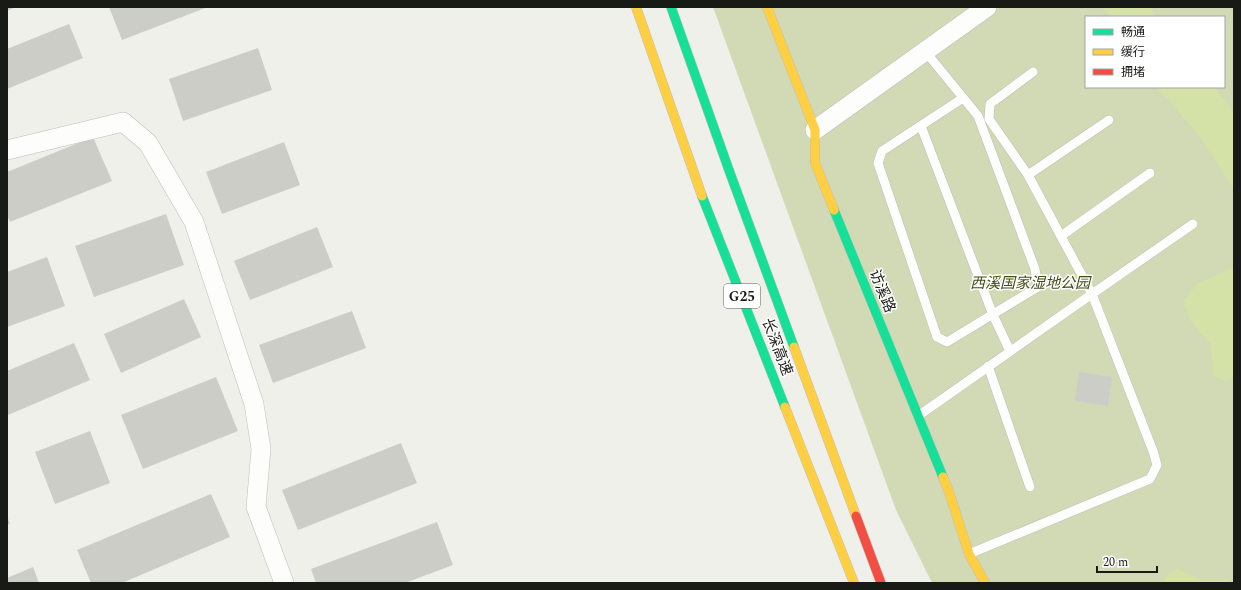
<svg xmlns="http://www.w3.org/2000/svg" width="1241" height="590" font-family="Spectral,'Noto Sans SC',serif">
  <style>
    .green { fill: #d1dab5; fill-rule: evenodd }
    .water { fill: #d4e2a7 }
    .building { fill: #cccdc7 }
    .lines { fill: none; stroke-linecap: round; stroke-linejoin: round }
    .lane-casing { stroke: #bdbeb9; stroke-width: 10 }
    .street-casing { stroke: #bdbeb9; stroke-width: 20 }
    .fast-casing { stroke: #bdbeb9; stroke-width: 10 }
    .slow-casing { stroke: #bdbeb9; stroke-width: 10 }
    .jam-casing { stroke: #bdbeb9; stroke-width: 10 }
    .lane { stroke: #fdfdfc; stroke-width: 9 }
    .street { stroke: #fdfdfc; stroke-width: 19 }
    .fast { stroke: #16e098; stroke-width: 9 }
    .slow { stroke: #ffcf43; stroke-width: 9 }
    .jam { stroke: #f24e42; stroke-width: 9 }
    .labels { text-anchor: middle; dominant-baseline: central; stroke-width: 3; stroke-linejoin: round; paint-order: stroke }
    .shield { fill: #fff; stroke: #5d5f5b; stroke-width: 1 }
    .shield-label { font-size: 14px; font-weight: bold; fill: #181a15 }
    .park-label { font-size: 15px; font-style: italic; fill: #434e13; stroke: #fff }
    .street-label { font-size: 15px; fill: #181a15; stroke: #fff }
  </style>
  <rect width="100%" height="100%" fill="#eff0ea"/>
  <path class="green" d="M713,7H1234V583H932L896,510ZM1086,17H1224V87H1086Z"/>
  <path class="water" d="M1103,7H1150L1156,17H1109Z
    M1155,87H1213L1227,102L1234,115V189L1202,140L1168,99Z
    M1234,267V377L1225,381L1214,376L1211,345L1189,319L1184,300L1197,284Z
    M1177,569L1201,580H1225L1230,583H1166L1164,577Z"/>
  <path class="building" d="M7,7H16L7,11Z
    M109,7H208L122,40Z
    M69,24L83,58L7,89V49Z
    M258,48L272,90L183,121L169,79Z
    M93,137L112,181L10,222L7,215V172Z
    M284,142L300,185L222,214L206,172Z
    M166,214L184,265L94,297L75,246Z
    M317,227L333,267L250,300L234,261Z
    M47,257L65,306L7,327V272Z
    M184,299L201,337L121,373L104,334Z
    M352,311L366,348L273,383L259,345Z
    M74,343L90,380L8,415L7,412V371Z
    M1079,372L1112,377L1108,406L1075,401Z
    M216,377L238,431L143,469L121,415Z
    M90,431L110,483L55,504L35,452Z
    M401,443L417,483L298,530L282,490Z
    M211,494L230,537L122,583H91L77,550Z
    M7,516L10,524L7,525Z
    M437,522L453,565L405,583H316L311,569Z
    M33,567L39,583H7V578Z"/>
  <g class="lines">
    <g class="lane-casing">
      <path id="lane" d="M925,51L978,116L1035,269L1038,287L947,342L937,337L878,163L882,151L963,98
        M921,126L993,315L1010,351
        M1028,175L1109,120
        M1061,236L1150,173
        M988,366L1030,487
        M918,416L1092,294L1028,175L989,119L990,104L1033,72
        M969,554L1150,479L1157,465L1153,451L1092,294L1193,224"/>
    </g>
    <g class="street-casing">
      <path id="street" d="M815,130L987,7
        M7,150L123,122L148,143L194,222L254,404L261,449L256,507L284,583"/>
    </g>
    <g class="fast-casing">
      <path id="fast" d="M671,7L730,173L794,347
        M702,196L785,407
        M834,210L943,477"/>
    </g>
    <g class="slow-casing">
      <path id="slow" d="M636,7L702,196
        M767,7L815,130V163L834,210
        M794,347L856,516
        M785,407L854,583
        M943,477L949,492L969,554L985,583"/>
    </g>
    <g class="jam-casing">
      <path id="jam" d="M856,516L881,583"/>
    </g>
    <use href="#lane" class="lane"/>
    <use href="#street" class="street"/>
    <use href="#fast" class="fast"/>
    <use href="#slow" class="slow"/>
    <use href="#jam" class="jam"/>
  </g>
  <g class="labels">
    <rect class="shield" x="724" y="284" width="36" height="24" rx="3"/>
    <g class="shield-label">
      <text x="742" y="296">G25</text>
    </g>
    <g class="park-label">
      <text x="1030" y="283">西溪国家湿地公园</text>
    </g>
    <g class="street-label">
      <text transform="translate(882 291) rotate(68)">访溪路</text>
      <text transform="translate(777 347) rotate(69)">长深高速</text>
    </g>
  </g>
  <rect width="1241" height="590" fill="none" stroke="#181a15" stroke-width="16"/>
  <rect x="1085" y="16" width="140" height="72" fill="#ffffff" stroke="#a3a3a1"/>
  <rect x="1093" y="29" width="20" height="6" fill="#16e098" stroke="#a3a3a1"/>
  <text x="1121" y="36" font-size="12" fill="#181a15">畅通</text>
  <rect x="1093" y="49" width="20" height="6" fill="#ffcf43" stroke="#a3a3a1"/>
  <text x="1121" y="56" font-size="12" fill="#181a15">缓行</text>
  <rect x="1093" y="69" width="20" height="6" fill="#f24e42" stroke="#a3a3a1"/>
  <text x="1121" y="76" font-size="12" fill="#181a15">拥堵</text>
  <path d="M1097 566v6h60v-6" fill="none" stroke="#181a15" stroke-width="2"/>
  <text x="1103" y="566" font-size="12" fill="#181a15" stroke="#ffffff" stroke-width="3" paint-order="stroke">20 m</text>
</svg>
